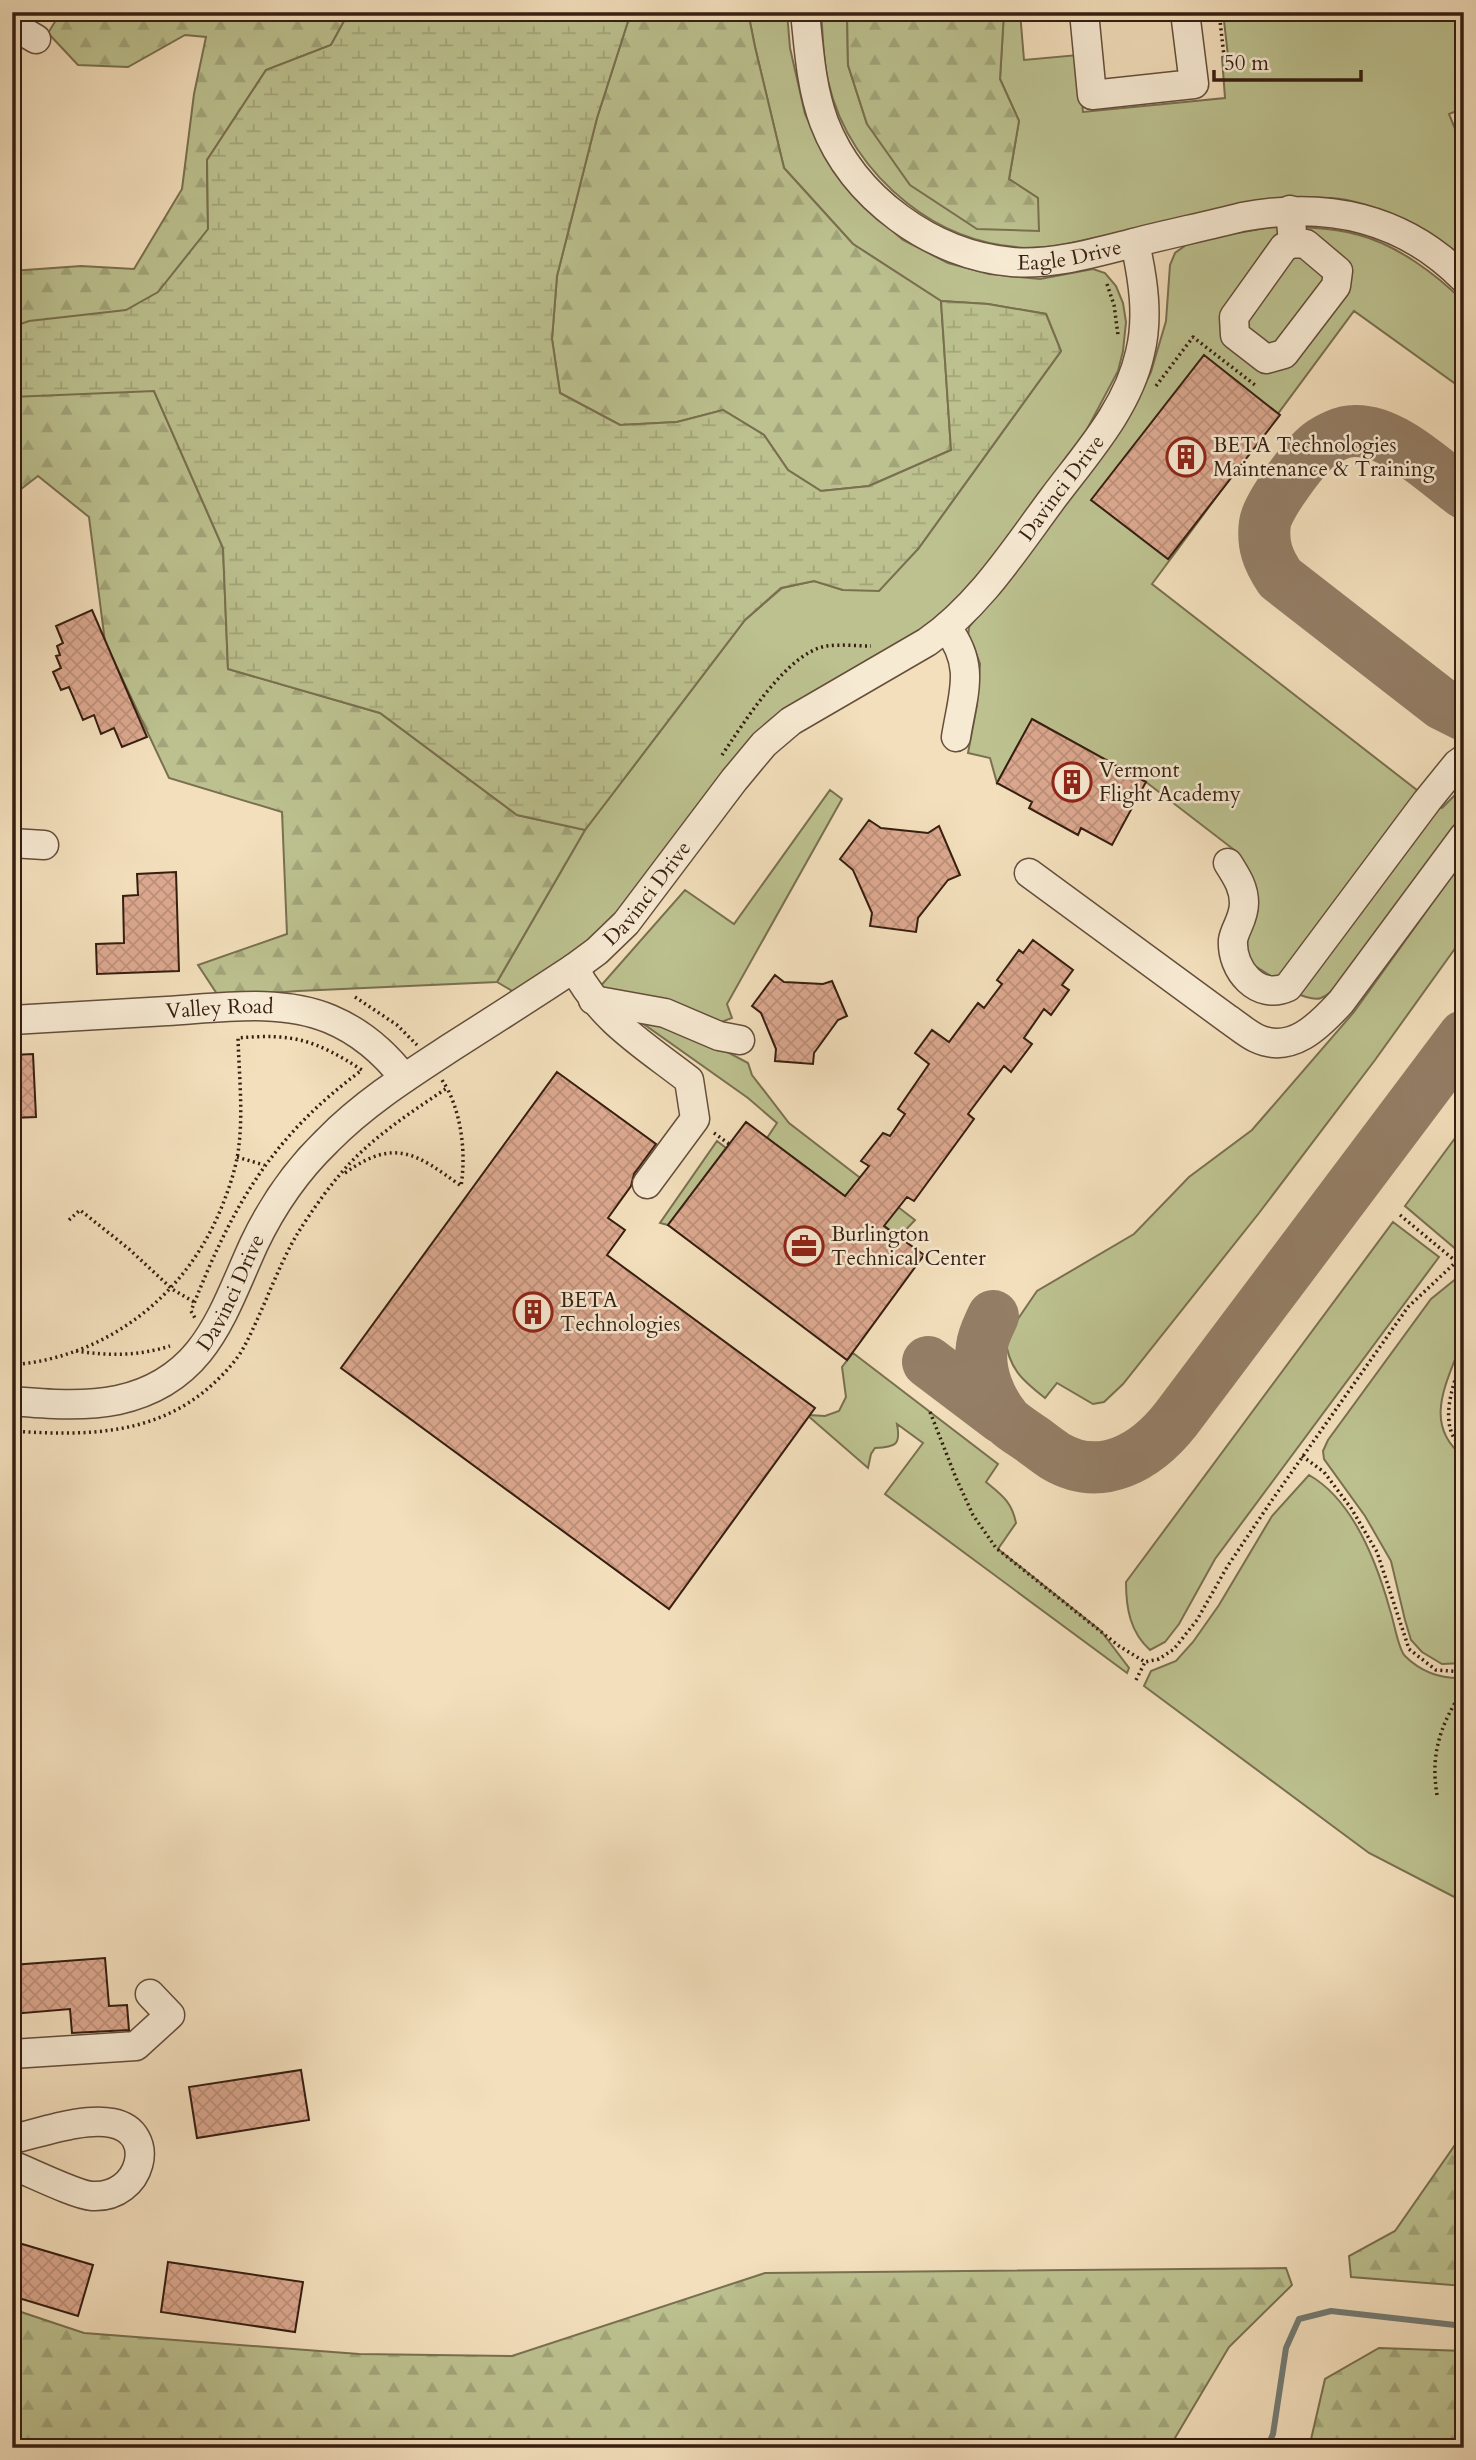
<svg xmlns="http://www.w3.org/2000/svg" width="1476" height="2460" font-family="Cardo,serif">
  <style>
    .green { fill: #bcc18f; stroke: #797050; stroke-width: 2 }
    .forest { fill: url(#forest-firs); stroke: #797050; stroke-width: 2 }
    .wetland { fill: url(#wetland-marsh); stroke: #797050; stroke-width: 2 }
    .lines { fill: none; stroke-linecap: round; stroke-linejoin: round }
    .stream { stroke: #747c75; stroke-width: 6 }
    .taxiway { stroke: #947e66; stroke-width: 52 }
    .building { fill: url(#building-cross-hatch); stroke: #361e10; stroke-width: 2 }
    .minor-casing { stroke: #654e3b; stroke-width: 31 }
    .path { stroke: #361e10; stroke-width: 3.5; stroke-dasharray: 2 3.5; stroke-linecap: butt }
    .minor { stroke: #f7ead3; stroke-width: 28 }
    .labels { text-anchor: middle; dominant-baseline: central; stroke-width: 5; stroke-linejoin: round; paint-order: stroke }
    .street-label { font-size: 21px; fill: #361e10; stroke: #f7ead3 }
    .poi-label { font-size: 21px; fill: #361e10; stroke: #f7ead3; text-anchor: start }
  </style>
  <defs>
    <pattern id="forest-firs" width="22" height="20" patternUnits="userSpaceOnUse" patternTransform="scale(1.75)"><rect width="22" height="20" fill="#bcc18f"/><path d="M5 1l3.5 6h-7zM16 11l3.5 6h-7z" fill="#a2a57a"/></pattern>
    <pattern id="wetland-marsh" width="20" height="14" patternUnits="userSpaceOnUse" patternTransform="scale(1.75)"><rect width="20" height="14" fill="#bcc18f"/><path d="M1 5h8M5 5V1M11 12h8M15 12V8" fill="none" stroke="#a2a57a"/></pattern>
    <pattern id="building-cross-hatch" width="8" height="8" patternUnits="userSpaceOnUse" patternTransform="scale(1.75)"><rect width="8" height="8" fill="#dca88f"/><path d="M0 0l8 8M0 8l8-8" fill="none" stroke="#bd907a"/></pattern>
  </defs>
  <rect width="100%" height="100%" fill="#f3dfbc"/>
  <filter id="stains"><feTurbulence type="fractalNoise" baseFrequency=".00286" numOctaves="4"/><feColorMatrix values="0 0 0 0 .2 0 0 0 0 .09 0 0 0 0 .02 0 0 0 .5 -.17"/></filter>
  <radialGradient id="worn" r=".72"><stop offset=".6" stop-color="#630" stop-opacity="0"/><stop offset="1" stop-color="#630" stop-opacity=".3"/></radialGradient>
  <path class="green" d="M748,12H787L790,48L805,114L828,162L862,205L903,240L948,263L989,274L1040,279L1093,269L1105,273L1116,286L1123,303L1126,322L1123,351L1118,371L1084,435L980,576L935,621L806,696L618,914L586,945L514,992L497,982L585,830L745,620L782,588L814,581L843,590L918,549L1061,351L1046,314L988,304L941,301L853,244L784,168L755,47Z
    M821,12H847L848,65L867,124L1038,198L1009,179L1019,121L1000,79L1004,12H1020L1024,60L1078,55L1083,112L1225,98L1222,57L1228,56L1223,12H1464V108L1449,114L1464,151V259C1430,231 1375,201 1331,198C1258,193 1178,220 1107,235C1084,240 1051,249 1028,248C983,246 942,231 907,203C868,172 839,130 828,81C823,59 823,35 821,12Z
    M1272,227C1301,227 1330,227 1359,235C1397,245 1436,274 1464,302V390L1354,311L1152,584L1422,794L1279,981L1247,961L1248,881L1237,852L1146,782L1032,719L997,783L990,758L968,753L977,705L980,664L974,647L968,637L969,627L1005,584L1129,417L1151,372L1166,321L1170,265L1175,253L1186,245L1220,236Z
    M1464,786V814L1345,977C1324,999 1322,1005 1293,992L1433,802L1442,808Z
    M830,790L842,799L727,1004L732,1018L716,1024L598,989L685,890L734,924Z
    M1464,859V936L1375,1060L1259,1213L1123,1384L1104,1402L1093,1404L1057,1383L1045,1398C1022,1380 1009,1369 1005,1338L1037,1291L1134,1234L1189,1177L1252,1130L1354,1012Z
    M628,1013L718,1047L748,1063L752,1075L789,1123L915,1220L899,1237L767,1138L777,1123L748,1098Z
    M1464,1126V1256L1405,1206Z
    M717,1141L726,1148L668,1225L660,1223Z
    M1393,1222L1439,1257L1215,1559L1179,1624L1165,1642L1150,1650C1130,1632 1126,1608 1126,1582Z
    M1458,1277L1464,1279C1464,1295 1468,1324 1463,1338C1449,1380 1420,1423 1464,1457V1663L1442,1664L1422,1652L1411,1640L1405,1620L1391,1561L1365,1516L1324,1459L1323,1451L1328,1440L1431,1299Z
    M853,1353L998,1464L986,1482C1002,1495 1012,1502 1016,1523L998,1549L1101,1631L1129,1668L1127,1673L885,1494L923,1443L897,1424C901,1445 896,1447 875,1448L871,1454L868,1468L807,1415L825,1416L839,1411L846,1397L842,1367Z
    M1309,1475C1353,1500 1377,1563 1390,1610C1394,1621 1398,1649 1405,1656C1421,1672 1442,1679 1464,1678V1902L1369,1853L1144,1686L1151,1671L1176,1661L1193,1642L1219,1605L1272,1516Z"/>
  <path class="forest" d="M61,12H203L216,21L253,12H349L331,45L266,70L207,160L208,229L154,391L223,548L228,669L380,713L517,815L585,830L497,982L298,991L219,997L198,965L287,934L282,812L169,778L105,642L89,517L38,476L12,496V271L81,266L134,269L182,189L194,94L206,37L185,35L128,67L78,65L48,33Z
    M631,12H748L755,47L784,168L853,244L941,301L951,450L869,486L821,491L788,470L764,435L723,410L677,422L620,425L560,393L552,339L557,276L597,118Z
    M847,12H1004L1000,79L1019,121L1009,179L1038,198L1039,231L977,229L910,185L867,124L848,65Z
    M1464,2132V2286L1351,2277L1349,2256L1395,2231Z
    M1286,2268L1292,2285L1229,2347L1169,2448H12V2309L84,2333L359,2354L512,2356L765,2273Z
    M1379,2348L1464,2351V2448H1309L1325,2379Z"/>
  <path class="wetland" d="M349,12H631L597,118L557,276L552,339L560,393L620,425L677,422L723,410L764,435L788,470L821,491L869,486L951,450L941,301L988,304L1046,314L1061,351L918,549L879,591L843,590L814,581L781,588L745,620L585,830L517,815L380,713L228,669L223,548L154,391L12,397V327L29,321L126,310L158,292L208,229L207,160L266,70L331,45Z"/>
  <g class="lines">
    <path class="stream" d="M1267,2448L1273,2434L1286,2348L1299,2319L1331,2311L1464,2326"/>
    <path class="taxiway" d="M1464,493C1434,471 1392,429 1354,431C1343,431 1328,438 1319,445C1305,456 1267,506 1265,523C1262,545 1268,560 1280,578L1442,704L1464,715
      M993,1316C989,1325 983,1336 982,1346C978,1372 990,1401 1007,1421C1014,1428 1025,1434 1033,1440C1040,1445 1047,1451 1055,1456C1102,1484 1147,1456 1176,1419L1464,1036
      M928,1362L1002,1418"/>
  </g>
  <path class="building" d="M1204,355L1280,415L1168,559L1091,500Z
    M92,610L147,737L122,747L114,728L101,734L94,715L83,720L69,687L61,690L53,672L61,668L56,656L60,655L57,646L63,643L56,626Z
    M1032,719L1146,782L1112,845L1081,828L1078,835L1029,808L1032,802L997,783Z
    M869,820L881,828L928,833L939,826L960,875L948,880L918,918L916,932L870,926L872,913L853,870L840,859Z
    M176,872L179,971L97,974L96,944L124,943L123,896L138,895L137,874Z
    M1033,940L1073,970L1062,985L1069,990L1051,1015L1044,1009L1024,1038L1032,1044L1011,1072L1004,1066L968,1114L974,1119L914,1201L907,1197L884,1226L924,1255L847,1360L668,1225L746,1122L845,1196L869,1166L861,1161L883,1133L890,1136L905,1114L898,1109L929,1064L915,1053L932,1030L949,1042L978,1003L984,1008L1002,984L997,980L1019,950L1023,953Z
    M775,975L784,982L823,984L832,981L847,1016L838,1020L814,1053L813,1064L775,1061L776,1049L761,1013L752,1006Z
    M33,1054L36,1117L12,1118V1055Z
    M557,1072L656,1144L634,1174L631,1186L608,1218L625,1230L607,1255L815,1408L669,1609L341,1368Z
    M105,1958L109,2006L127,2005L129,2030L72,2033L70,2009L12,2014V1965Z
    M301,2070L309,2120L197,2138L189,2087Z
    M12,2241L93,2265L78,2316L12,2296Z
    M168,2262L303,2282L295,2332L161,2312Z"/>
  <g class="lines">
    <g class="minor-casing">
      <g id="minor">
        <path id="s1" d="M805,12C809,50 811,87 824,122C853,198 932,255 1012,262C1053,265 1094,253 1133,243C1169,234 1206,226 1242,217C1326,201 1403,217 1464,279"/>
        <path d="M1084,12L1092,95L1194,84L1185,12"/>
        <path d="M12,25L36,39"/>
        <path d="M1290,210L1293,243L1284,247L1234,317L1235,335L1266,359L1284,354L1336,286L1338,271L1306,244L1293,243"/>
        <path d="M947,628C976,666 963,693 956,737"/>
        <path d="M12,843L44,845"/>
        <path d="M1228,863C1236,876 1244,887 1244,903C1244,919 1235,928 1233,940C1231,970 1258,1001 1288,987L1427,801L1457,764L1464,759"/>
        <path d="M1029,873L1228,1019C1237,1025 1246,1033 1256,1038C1291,1055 1319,1026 1341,1002L1464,836"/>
        <path d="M574,968C601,1020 644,1045 689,1080L695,1119L647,1184"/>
        <path d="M593,1000L665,1013L719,1036L740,1040"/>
        <path id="s2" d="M12,1020C64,1017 115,1014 167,1011C219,1008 281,998 330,1019C361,1032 384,1052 404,1078"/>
        <path id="s3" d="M12,1401C46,1404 84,1407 118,1400C205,1381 222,1314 254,1244C272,1206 297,1170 327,1141C363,1104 407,1076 450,1048C491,1022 533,995 574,968L597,951L626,923L734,780L764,744L791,721L927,642C980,605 1015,549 1053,498C1086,454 1128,408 1140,353C1149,317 1143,279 1135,243"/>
        <path d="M12,2054L136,2046L170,2015L150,1994"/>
        <path d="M12,2139C40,2133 84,2117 112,2123C159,2132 142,2199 92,2196C76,2195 30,2172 12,2165"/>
      </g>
    </g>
    <path class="path" d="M1219,12L1224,56
      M1107,284L1114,305L1118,335
      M1156,386L1193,337L1255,385
      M722,755C744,723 787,652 827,646C841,644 857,646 871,646
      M355,997L397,1025L417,1045
      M714,1133L729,1144
      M237,1157L264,1165
      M345,1173C395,1137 417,1154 461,1186C466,1155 462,1117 447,1088
      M1400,1215L1464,1268
      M69,1220L80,1210L129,1249L172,1289L194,1302
      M76,1351C109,1356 138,1356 170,1346
      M1464,1355C1454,1381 1435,1428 1464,1449
      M12,1365C110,1357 190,1292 224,1201C231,1183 237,1164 239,1145C243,1110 239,1073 238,1038C294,1033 315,1040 362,1070C270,1138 232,1207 191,1311L195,1318
      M930,1412L956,1478L973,1515L996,1548L1119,1646L1145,1662L1159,1659L1174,1649L1197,1620L1227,1567L1270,1503L1408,1307L1456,1262
      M12,1431C86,1436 156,1436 213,1384C224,1374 237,1360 244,1347C263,1311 276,1271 296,1236C312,1210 336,1176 358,1155C385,1129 416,1109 447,1088L442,1080
      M1302,1456L1324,1472L1351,1508L1377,1552L1409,1649L1436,1670L1464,1672
      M1136,1680L1145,1662
      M1437,1795C1430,1752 1441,1724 1464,1688"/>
    <use href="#minor" class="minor"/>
  </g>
  <defs>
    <g id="building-ring" transform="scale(2.0125)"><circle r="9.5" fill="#f7ead3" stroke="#8f2418" stroke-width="1.5"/><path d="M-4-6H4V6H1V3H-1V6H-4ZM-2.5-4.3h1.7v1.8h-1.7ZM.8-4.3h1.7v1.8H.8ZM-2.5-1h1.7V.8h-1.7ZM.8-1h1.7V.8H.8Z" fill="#8f2418"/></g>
    <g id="office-ring" transform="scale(2.0125)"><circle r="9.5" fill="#f7ead3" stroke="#8f2418" stroke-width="1.5"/><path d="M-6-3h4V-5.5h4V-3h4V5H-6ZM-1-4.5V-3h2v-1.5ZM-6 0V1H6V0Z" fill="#8f2418"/></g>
  </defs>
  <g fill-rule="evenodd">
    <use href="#building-ring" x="1186" y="457"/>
    <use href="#building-ring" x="1072" y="782"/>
    <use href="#office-ring" x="804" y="1246"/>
    <use href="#building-ring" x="533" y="1312"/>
  </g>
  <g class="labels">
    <g class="street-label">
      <text stroke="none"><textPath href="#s1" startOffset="416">Eagle Drive</textPath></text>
      <text stroke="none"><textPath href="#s3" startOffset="1446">Davinci Drive</textPath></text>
      <text stroke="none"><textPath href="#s3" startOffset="858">Davinci Drive</textPath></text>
      <text stroke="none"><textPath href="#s2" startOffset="208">Valley Road</textPath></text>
      <text stroke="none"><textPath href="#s3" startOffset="270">Davinci Drive</textPath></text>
    </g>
    <g class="poi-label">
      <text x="1213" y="445">BETA Technologies<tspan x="1213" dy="24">Maintenance &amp; Training</tspan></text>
      <text x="1099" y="770">Vermont<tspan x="1099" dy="24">Flight Academy</tspan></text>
      <text x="831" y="1234">Burlington<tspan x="831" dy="24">Technical Center</tspan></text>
      <text x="560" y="1300">BETA<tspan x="560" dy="24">Technologies</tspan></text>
    </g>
  </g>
  <rect width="1476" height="2460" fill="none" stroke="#f3dfbc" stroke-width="42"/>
  <rect x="14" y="14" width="1448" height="2432" fill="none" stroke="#361e10" stroke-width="3.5"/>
  <rect x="21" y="21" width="1434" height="2418" fill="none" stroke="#361e10" stroke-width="2"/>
  <path d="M1214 70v10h147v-10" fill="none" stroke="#361e10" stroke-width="3.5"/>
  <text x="1224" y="70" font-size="21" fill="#361e10" stroke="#f7ead3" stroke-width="5" paint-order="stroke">50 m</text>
  <rect width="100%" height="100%" filter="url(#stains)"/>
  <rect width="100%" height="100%" fill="url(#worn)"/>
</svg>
